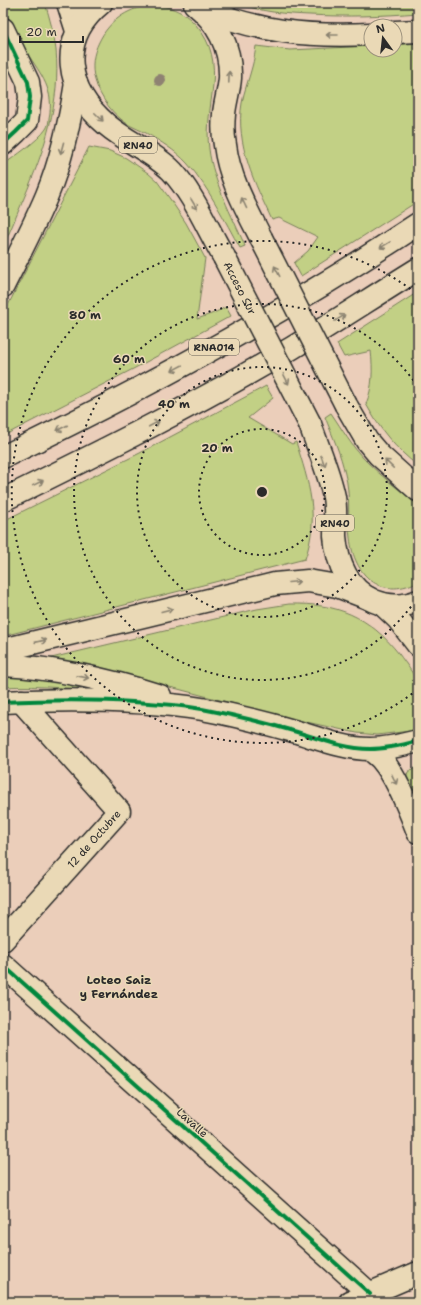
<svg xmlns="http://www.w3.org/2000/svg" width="421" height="1305" font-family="'Shantell Sans',sans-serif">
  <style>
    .green { fill: #c2d085; stroke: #767e58 }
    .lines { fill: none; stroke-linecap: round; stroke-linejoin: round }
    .minor-casing { stroke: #2b2b2b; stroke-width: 25 }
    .tertiary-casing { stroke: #2b2b2b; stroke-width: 25 }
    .primary-casing { stroke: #2b2b2b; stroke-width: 25 }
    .trunk-casing { stroke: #2b2b2b; stroke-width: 25 }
    .motorway-casing { stroke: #2b2b2b; stroke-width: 25 }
    .minor { stroke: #ead9b6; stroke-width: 22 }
    .tertiary { stroke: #ead9b6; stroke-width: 22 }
    .primary { stroke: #ead9b6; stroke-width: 22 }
    .trunk { stroke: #ead9b6; stroke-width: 22 }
    .motorway { stroke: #ead9b6; stroke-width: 22 }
    .trunk-bridge-casing { stroke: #2b2b2b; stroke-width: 25; stroke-linecap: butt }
    .trunk-bridge { stroke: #ead9b6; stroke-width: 22 }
    .cycleway-casing { stroke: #ead9b6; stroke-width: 6 }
    .cycleway { stroke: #00873e; stroke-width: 4 }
    .tree { fill: #8e8272 }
    .oneway { stroke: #8a8270 }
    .ring { fill: none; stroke: #2b2b2b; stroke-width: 2; stroke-dasharray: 2 4 }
    .labels { text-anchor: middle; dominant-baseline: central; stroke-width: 3; stroke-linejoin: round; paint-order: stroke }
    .shield { fill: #ead9b6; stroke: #645f55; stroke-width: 1 }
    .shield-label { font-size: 10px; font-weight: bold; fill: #2b2b2b }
    .street-label { font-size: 11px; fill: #2b2b2b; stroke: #ead9b6 }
    .neighbourhood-label { font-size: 12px; font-weight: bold; fill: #2b2b2b; stroke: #ead9b6 }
    .centre { fill: #2b2b2b; stroke: #ead9b6; stroke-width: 2 }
    .ring-label { font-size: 12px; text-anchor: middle; font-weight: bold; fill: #2b2b2b; stroke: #ead9b6; stroke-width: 3; stroke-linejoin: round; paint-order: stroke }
  </style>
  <rect width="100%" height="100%" fill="#ebceba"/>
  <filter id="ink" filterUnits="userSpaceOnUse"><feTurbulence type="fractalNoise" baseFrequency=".025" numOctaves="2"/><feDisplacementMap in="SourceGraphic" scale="8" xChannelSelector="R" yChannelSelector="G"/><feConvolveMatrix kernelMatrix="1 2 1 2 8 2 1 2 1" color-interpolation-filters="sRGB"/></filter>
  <g filter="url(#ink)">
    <path class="green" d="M3,3H45C50,19 54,34 56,50C61,102 44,151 24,198C17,214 11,230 3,246V165C15,156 38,141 46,129C48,126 49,122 49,118C55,91 41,74 27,53C18,38 8,20 3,3Z
      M237,3H418V13C382,16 346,17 310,15C285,14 261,12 237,3Z
      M148,5C167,5 183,10 196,25C230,64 203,104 209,149C213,182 232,215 245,246L240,248C225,221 208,186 187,163C175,150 161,142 146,133C140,130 135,128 129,125C113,115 100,98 95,80C91,67 93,54 99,42C109,21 126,10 148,5Z
      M418,43V201L301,276L294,263L308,251L318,237L279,218L272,220C255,184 235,144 242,103C244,91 249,79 252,67C254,60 255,53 256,46L290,50L371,46V50H395V45Z
      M89,147L110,151L126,158L148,173L157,181L170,199L186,223L205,258L197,319L214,313L226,307L231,316L135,368L3,436V315Z
      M418,292V466C394,447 381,431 366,404C373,387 373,369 371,351L344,357L337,344Z
      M266,386L273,398L248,418L292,444L296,442C309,483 320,516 305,559L3,636V521L140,453Z
      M331,413C342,429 352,447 366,461C382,477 401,491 418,505L417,582C380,600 354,575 350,538C347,517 351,495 345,474C341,454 332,435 325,417Z
      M289,604C337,603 369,616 399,654C406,664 414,673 418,685V730L377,735L357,733L288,718L178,689L47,659L257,609Z
      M3,674L34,678L117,693C79,689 41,685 3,687Z
      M416,767H418V802L407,776L408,773Z"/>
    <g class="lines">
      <g class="minor-casing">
        <g id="minor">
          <path id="s1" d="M3,940L119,811L21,701"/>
          <path d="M3,965L370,1294"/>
          <path d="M350,1302L418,1273"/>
        </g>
      </g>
      <g class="tertiary-casing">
        <path id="tertiary" d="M3,29L28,82L30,97L27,121L16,132L3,144
          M3,665C56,668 110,680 160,696
          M3,702C69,699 137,699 202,709C234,715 266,723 297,732C320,739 346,749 370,749C386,749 403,745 418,741
          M370,749C374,753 379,756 382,760C396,776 410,811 418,832"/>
      </g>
      <g class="primary-casing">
        <path id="primary" d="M68,3L77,31"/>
      </g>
      <g class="trunk-casing">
        <path id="trunk" d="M101,3C56,40 66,90 107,125C127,142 153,152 172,171C194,195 207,228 224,257
          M195,4C218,23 231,48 230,78C229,91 225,102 224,114C223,124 223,135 225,145C229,178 246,208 261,238
          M346,405L367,441L379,455L418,490
          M310,424C318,448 329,472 334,497C336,509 335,523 335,536C337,563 348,590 374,601C388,607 403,607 418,601"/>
      </g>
      <g class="motorway-casing">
        <path id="motorway" d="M200,8C259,32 307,37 371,34
          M395,32L418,31
          M3,286C18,256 34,226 47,195C62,159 70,121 76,83
          M3,457C146,388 286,312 418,224
          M3,500C101,452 199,403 292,348C335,322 376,295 418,269
          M382,604L398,619L418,645
          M3,650L275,584L308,581L337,586L368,598"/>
      </g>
      <use href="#minor" class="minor"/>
      <use href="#tertiary" class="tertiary"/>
      <use href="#primary" class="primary"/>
      <use href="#trunk" class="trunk"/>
      <use href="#motorway" class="motorway"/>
      <g class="trunk-bridge-casing">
        <g id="trunk-bridge">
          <path d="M261,238L346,405"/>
          <path id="s2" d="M224,257L310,424"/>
        </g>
      </g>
      <use href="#trunk-bridge" class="trunk-bridge"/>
      <g class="cycleway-casing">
        <path id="cycleway" d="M3,29L28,82L30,97L27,121L16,132L3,144
          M3,702C69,699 137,699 202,709C234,715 266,723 297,732C320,739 346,749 370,749C386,749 403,745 418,741
          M3,965L370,1294"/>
      </g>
      <use href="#cycleway" class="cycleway"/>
    </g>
    <circle class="tree" cx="160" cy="80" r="6"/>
    <defs><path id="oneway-shaft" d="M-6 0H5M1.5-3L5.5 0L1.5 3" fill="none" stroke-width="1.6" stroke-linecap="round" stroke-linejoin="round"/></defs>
    <g class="oneway">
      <use href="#oneway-shaft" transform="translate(332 35) rotate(-180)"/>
      <use href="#oneway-shaft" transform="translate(229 77) rotate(-88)"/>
      <use href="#oneway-shaft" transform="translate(99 117) rotate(45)"/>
      <use href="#oneway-shaft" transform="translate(62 148) rotate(105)"/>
      <use href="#oneway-shaft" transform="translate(244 203) rotate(-115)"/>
      <use href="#oneway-shaft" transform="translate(194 204) rotate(59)"/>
      <use href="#oneway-shaft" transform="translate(385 245) rotate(148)"/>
      <use href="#oneway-shaft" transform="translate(277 271) rotate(-117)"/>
      <use href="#oneway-shaft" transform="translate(340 318) rotate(-32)"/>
      <use href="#oneway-shaft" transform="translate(177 368) rotate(152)"/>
      <use href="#oneway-shaft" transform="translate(286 379) rotate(63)"/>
      <use href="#oneway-shaft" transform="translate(154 424) rotate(-28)"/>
      <use href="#oneway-shaft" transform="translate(62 428) rotate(153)"/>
      <use href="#oneway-shaft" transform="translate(323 461) rotate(70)"/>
      <use href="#oneway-shaft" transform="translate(389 464) rotate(-136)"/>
      <use href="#oneway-shaft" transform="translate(38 483) rotate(-26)"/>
      <use href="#oneway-shaft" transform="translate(294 582) rotate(-5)"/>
      <use href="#oneway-shaft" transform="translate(167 610) rotate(-14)"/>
      <use href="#oneway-shaft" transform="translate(41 641) rotate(-13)"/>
      <use href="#oneway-shaft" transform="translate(83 677) rotate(11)"/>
      <use href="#oneway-shaft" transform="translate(394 779) rotate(64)"/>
    </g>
  </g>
  <g class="ring">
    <circle cx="262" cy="492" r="63"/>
    <circle cx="262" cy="492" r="125"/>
    <path d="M418 597A188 188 0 1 1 418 387"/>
    <path d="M417 690A251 251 0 1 1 417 294"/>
  </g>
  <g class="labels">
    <g class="shield">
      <rect x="119" y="137" width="38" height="16" rx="3"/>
      <rect x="189" y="339" width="50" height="16" rx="3"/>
      <rect x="316" y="515" width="38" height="16" rx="3"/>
    </g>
    <g class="shield-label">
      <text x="138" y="145">RN40</text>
      <text x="214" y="347">RNA014</text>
      <text x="335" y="523">RN40</text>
    </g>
    <g class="street-label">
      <text stroke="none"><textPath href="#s2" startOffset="35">Acceso Sur</textPath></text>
      <text stroke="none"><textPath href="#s1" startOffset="136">12 de Octubre</textPath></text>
      <text transform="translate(192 1123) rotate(42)">Lavalle</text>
    </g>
    <g class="neighbourhood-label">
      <text x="119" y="980">Loteo Saiz<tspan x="119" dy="14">y Fernández</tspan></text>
    </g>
  </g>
  <circle cx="262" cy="492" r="6" class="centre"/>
  <g class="ring-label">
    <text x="85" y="319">80 m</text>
    <text x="129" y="363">60 m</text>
    <text x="174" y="408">40 m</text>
    <text x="217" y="452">20 m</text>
  </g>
  <rect width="421" height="1305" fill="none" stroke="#ead9b6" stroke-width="16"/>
  <rect x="8" y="8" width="405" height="1289" fill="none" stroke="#2b2b2b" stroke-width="1.5" filter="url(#ink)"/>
  <g transform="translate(383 38) rotate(345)"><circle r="19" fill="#ead9b6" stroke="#9e937e"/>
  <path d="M0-3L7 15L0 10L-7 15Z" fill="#2b2b2b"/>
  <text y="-6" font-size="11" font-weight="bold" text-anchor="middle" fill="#2b2b2b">N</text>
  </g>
  <path d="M20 36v6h63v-6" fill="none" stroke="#2b2b2b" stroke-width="2"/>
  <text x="26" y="36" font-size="12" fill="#2b2b2b" stroke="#ead9b6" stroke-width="3" paint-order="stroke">20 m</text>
</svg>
